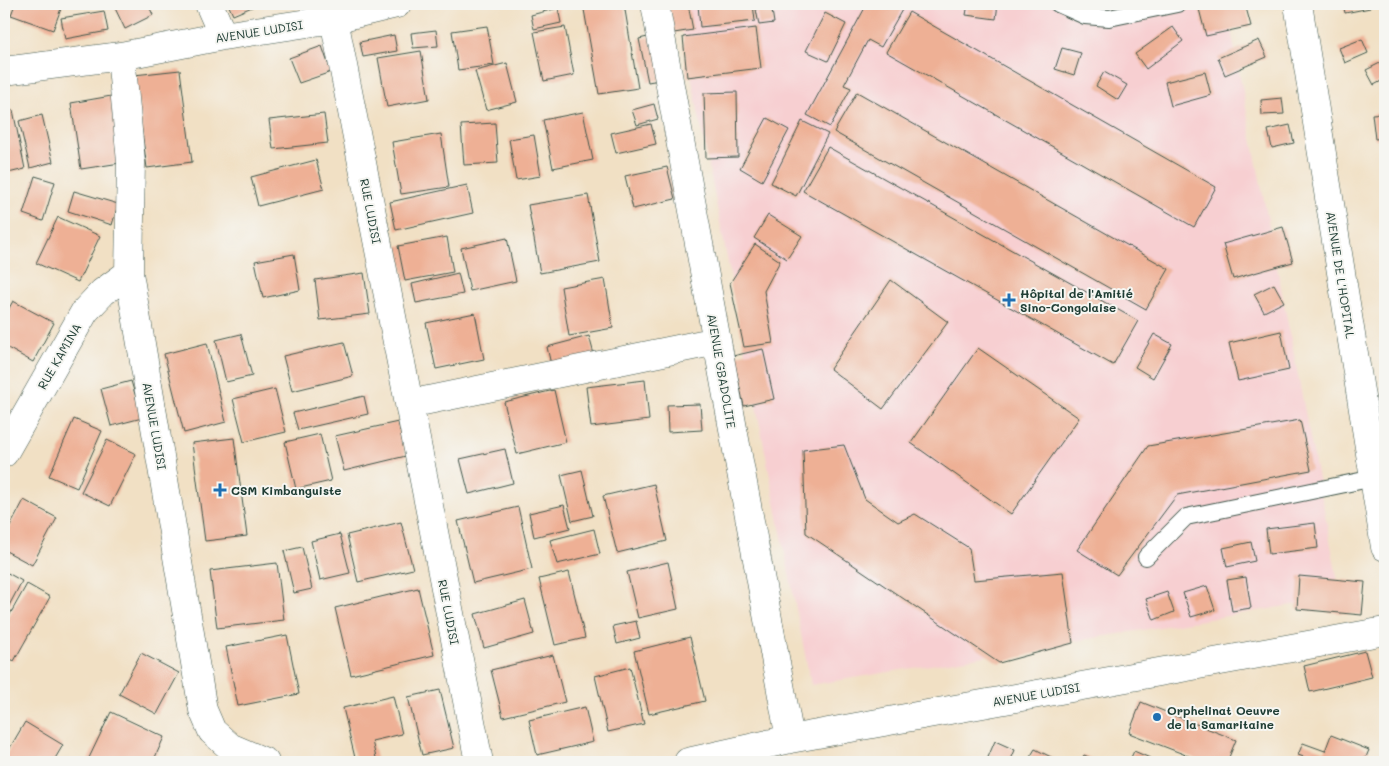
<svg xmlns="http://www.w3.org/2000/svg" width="1389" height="766" font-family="Mali,sans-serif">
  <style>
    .built { fill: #f7cfd1 }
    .building { fill: #eeb095 }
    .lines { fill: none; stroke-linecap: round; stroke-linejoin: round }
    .lane-casing { stroke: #3e554a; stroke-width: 18 }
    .street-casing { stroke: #3e554a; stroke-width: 29 }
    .lane { stroke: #fff; stroke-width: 16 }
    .street { stroke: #fff; stroke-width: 28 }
    .poi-dot { fill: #1f6fb2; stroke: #f6f6f2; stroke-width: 2 }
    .labels { text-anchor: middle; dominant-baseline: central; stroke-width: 4; stroke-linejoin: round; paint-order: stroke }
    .street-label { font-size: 12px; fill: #1f3d34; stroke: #f6f6f2 }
    .poi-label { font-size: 12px; font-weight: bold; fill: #1f3d34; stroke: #f6f6f2; text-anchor: start }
  </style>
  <rect width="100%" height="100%" fill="#f6f6f2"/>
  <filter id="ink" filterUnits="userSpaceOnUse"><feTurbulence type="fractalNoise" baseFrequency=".02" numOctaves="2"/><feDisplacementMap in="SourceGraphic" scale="10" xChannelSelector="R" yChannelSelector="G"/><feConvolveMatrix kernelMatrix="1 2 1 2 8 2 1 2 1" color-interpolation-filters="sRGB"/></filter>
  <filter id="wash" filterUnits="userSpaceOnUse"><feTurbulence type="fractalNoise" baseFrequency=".0096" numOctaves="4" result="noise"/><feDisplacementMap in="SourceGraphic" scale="20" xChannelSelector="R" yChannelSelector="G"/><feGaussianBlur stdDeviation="1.12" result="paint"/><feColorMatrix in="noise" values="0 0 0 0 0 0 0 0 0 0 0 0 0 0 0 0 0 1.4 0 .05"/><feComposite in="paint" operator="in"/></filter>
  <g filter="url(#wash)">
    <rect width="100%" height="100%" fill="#f1e0c4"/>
    <path class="built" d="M677,4H1226L1341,597L811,685Z"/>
    <g id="blocks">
      <path class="building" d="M15,4H56L62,6L53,30L11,15Z
        M113,4H148L153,15L125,29Z
        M228,4H259L233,15Z
        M583,4H624L638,88L599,94Z
        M668,4H688L693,30L674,33Z
        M706,4H753L755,21L700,27L698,5Z
        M755,4H771L774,23L759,25Z
        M867,4H895L903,8L881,47L868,40L844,85L851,88L830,127L807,115Z
        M968,4H998L996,19L966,15Z
        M1223,4H1245L1251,26L1206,36L1199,9Z
        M1343,4H1369L1370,8L1345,13Z
        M558,8L561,23L534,29L531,15Z
        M104,11L108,31L65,39L61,18Z
        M909,12L1216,187L1194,227L886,52Z
        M825,13L846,24L828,61L806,51Z
        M487,26L494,65L458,70L452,31Z
        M565,27L574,75L544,81L534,32Z
        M1173,27L1183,41L1146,69L1135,54Z
        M756,28L761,68L687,77L683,37Z
        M436,30L438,46L413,48L411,33Z
        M394,35L397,51L363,57L360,42Z
        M656,35L665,79L648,82L639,39Z
        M1362,39L1368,53L1345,63L1339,48Z
        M1259,40L1267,57L1225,75L1218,58Z
        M322,46L331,72L299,83L289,58Z
        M1062,48L1081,53L1074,75L1055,69Z
        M421,51L429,99L387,107L378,58Z
        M1382,62L1385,69V79L1374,85L1366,70Z
        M507,63L517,102L486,110L475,71Z
        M180,70L192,162L147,168L134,75Z
        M1104,72L1127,85L1118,100L1096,86Z
        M1205,72L1211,95L1171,106L1165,82Z
        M737,92L738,157L706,158L704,93Z
        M857,92L1169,269L1146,309L834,132Z
        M117,95L127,162L81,169L71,103Z
        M1282,98L1284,114L1262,115L1261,100Z
        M654,104L658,119L637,125L632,110Z
        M13,110L25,169L4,174V112Z
        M583,112L593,160L553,168L543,120Z
        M1385,113V138L1375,139L1372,114Z
        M324,114L328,143L273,149L269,120Z
        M42,115L53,162L30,168L19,121Z
        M767,118L789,130L762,181L740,168Z
        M802,121L828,134L796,196L771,183Z
        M495,123L498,163L464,165L461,125Z
        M651,124L656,144L616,153L611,133Z
        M1290,125L1294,143L1272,148L1268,130Z
        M441,134L449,187L401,194L392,142Z
        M534,135L541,176L516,180L509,139Z
        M828,147L1138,321L1113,365L803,191Z
        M316,160L324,189L258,206L251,177Z
        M667,167L675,199L633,209L625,176Z
        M35,176L55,182L43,221L23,214Z
        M467,185L473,213L396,230L390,202Z
        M74,191L118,204L112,225L68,211Z
        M588,195L600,262L540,273L528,205Z
        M768,215L802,236L787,259L754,238Z
        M58,217L100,236L78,282L36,263Z
        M1283,227L1293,262L1233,279L1223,244Z
        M447,237L453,272L405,281L398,246Z
        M507,238L516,281L470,291L461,248Z
        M755,244L780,261L764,291L773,343L744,347L730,283Z
        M294,254L300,290L263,298L255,261Z
        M364,273L370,314L320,320L315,280Z
        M458,273L463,294L416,303L412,284Z
        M605,279L613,328L569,336L561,287Z
        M891,280L948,322L883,409L830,369Z
        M1274,284L1284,302L1264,312L1254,294Z
        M13,301L54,323L33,362L4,346V317Z
        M475,313L484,359L436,369L426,323Z
        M1281,331L1289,370L1238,381L1229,343Z
        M241,334L252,376L226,382L216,340Z
        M1154,334L1172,344L1153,378L1135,367Z
        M589,336L595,358L552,369L547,347Z
        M344,342L353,376L292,391L283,356Z
        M207,343L226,422L184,433L164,354Z
        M978,348L1079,418L1011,514L911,443Z
        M763,349L774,399L744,406L733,356Z
        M645,380L649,420L591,427L586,387Z
        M131,381L142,418L111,426L101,389Z
        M275,389L286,432L244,442L233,399Z
        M554,390L566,442L517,454L504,402Z
        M364,396L368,414L298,430L293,413Z
        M700,404L702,430L668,432L667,405Z
        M74,419L102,431L77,488L49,476Z
        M1300,420L1311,470L1177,495L1117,575L1077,550L1148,446Z
        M398,422L406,456L344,471L335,436Z
        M320,434L331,481L296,489L285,442Z
        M234,438L247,536L205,541L192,443Z
        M107,440L136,454L110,506L81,492Z
        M844,445L865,499L898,522L915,514L969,548L974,580L1063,572L1073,643L999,663L806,533L803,450Z
        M505,449L513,483L469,494L460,459Z
        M582,470L593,516L572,521L561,475Z
        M654,484L667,541L617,553L603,496Z
        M24,500L57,518L32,565L4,550V538Z
        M564,505L570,528L534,537L529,513Z
        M518,507L532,569L473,583L458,521Z
        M401,522L413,569L358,582L347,535Z
        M1315,523L1318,548L1269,554L1266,529Z
        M594,529L600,554L557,564L550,540Z
        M340,534L350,573L320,580L311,541Z
        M1251,542L1255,561L1227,567L1223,548Z
        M302,547L312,589L294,593L284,551Z
        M668,562L678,609L638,618L627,572Z
        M277,563L284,620L217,628L210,571Z
        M4,571L22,581L4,615Z
        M569,572L585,638L555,645L539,579Z
        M1299,576L1365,582L1362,615L1297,609Z
        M1246,577L1251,608L1232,611L1227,580Z
        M27,584L50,597L14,661L4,655V625Z
        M1207,586L1215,610L1191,617L1183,593Z
        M418,588L434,655L351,675L335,608Z
        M1167,592L1174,612L1154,620L1146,599Z
        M525,600L534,634L484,648L475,614Z
        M636,621L640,638L617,644L613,626Z
        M287,635L299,694L238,706L226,647Z
        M690,637L705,701L649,714L634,651Z
        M1365,651L1372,677L1310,692L1304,666Z
        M141,653L179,673L157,714L119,694Z
        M553,655L565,702L503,717L491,670Z
        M630,667L644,724L608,732L595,676Z
        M440,690L454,748L422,755L408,697Z
        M393,696L402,734L372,741L377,762H356L343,708Z
        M1141,702L1236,740L1227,762H1204L1129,733Z
        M585,707L593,742L537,755L529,720Z
        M111,712L164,737L153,762H92L88,760Z
        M25,722L63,745L53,762H4V758Z
        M1331,735L1369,750L1364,762H1318L1298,755L1303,743L1325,751Z
        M995,741L1015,750L1010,762H986Z
        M1035,749L1061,762H1027Z
        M1134,751L1159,762H1129Z
        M1084,755L1100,762H1080Z"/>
    </g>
  </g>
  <g filter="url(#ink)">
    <use href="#blocks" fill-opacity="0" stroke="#3e554a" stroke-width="1"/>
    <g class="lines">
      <g class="lane-casing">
        <path id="lane" d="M1058,4L1085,16L1109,18L1177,4
          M1146,557L1186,517L1374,478"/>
      </g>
      <g class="street-casing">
        <path id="street" d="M209,4L223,36
          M331,4L479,762
          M655,4L790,739
          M1298,4L1385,547
          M121,56L131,162L129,273L203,710L212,731L230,747L265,762
          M4,71L121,56L223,36L334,19L397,4
          M409,404L717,341
          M4,453L85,311L103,292L129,273
          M688,762L790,739L1385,631"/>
      </g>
      <use href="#lane" class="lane"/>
      <use href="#street" class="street"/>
    </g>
  </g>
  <g class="poi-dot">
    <path d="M1006.5 292.5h5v5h5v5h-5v5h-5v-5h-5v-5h5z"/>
    <path d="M217.5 482.5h5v5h5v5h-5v5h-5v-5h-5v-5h5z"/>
    <circle cx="1157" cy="717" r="5"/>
  </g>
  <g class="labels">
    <g class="street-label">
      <text transform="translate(259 31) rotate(-9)">AVENUE LUDISI</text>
      <text transform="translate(371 211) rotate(79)">RUE LUDISI</text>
      <text transform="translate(1341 275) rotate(81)">AVENUE DE L'HOPITAL</text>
      <text transform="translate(59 356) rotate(-60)">RUE KAMINA</text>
      <text transform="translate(722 371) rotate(80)">AVENUE GBADOLITE</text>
      <text transform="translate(155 426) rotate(80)">AVENUE LUDISI</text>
      <text transform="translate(449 612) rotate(79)">RUE LUDISI</text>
      <text transform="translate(1036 694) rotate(-10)">AVENUE LUDISI</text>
    </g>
    <g class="poi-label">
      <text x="1020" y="293">Hôpital de l'Amitié<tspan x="1020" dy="14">Sino-Congolaise</tspan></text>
      <text x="231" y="490">CSM Kimbanguiste</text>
      <text x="1167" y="710">Orphelinat Oeuvre<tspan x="1167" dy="14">de la Samaritaine</tspan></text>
    </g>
  </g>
  <rect width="1389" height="766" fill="none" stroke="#f6f6f2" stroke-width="20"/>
</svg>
